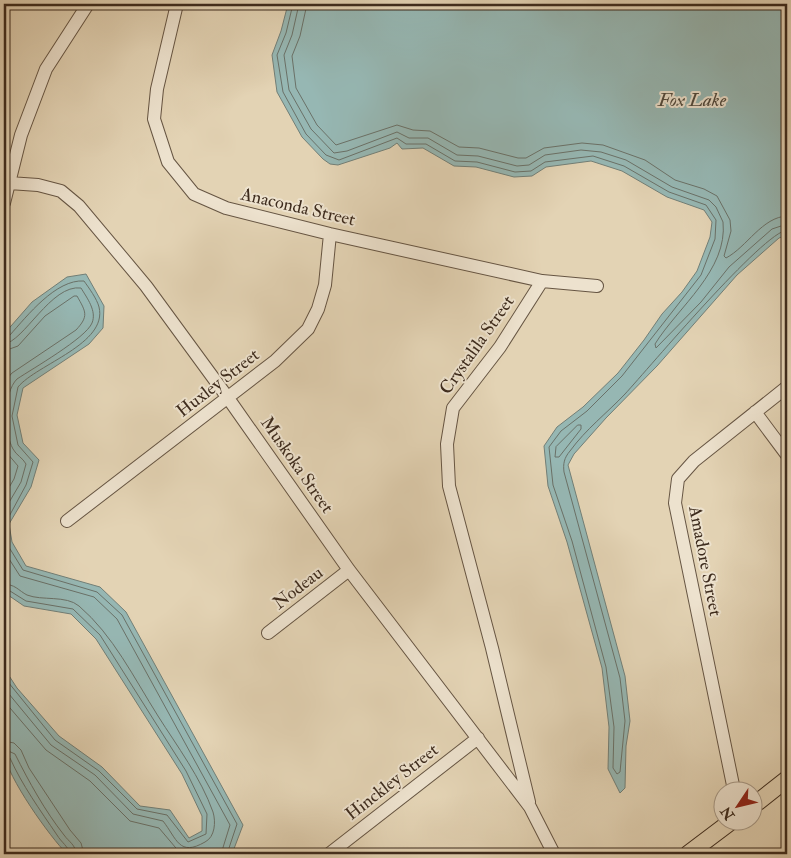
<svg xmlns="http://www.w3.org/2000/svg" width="791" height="858" font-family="'IM FELL Double Pica',serif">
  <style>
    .water { fill: #96b7b3; stroke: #727f77 }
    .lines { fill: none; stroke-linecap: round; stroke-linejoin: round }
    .shore { stroke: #6a7168; stroke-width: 1 }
    .minor-casing { stroke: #665543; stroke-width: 14 }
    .major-casing { stroke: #3d2b1d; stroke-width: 18 }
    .minor { stroke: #ede2ce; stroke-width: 12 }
    .major { stroke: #e3d3b4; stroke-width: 16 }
    .labels { text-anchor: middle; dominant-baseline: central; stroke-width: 4; stroke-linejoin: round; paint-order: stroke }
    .street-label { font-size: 18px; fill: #3d2b1d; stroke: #ede2ce }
    .water-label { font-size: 19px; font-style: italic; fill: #4f473b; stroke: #ede2ce }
  </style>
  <rect width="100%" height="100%" fill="#e3d3b4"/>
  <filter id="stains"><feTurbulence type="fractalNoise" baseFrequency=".004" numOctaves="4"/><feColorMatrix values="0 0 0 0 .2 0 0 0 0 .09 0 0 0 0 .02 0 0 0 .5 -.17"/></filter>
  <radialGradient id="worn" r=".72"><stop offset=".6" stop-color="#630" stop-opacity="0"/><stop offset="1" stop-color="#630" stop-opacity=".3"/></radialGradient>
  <path class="water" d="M288,4H787V235L779,238L737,275L657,366L606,418L574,454L568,465L625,676L630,721L626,746L625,788L620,793L608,769L609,727L602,668L567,542L548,486L544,446L557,427L583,407L618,373L644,340L662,314L682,292L697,271L710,237L712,222L704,210L667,197L622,171L591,161L546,167L532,176L514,177L476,167L454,166L423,148L402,149L397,143L390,148L338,165L330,164L323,159L302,137L277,92L272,55L281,31Z
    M86,274L104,306L103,328L89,344L23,388L17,415L23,443L39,460L31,487L9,524L12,542L26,566L100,587L126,612L243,825L232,854H67C50,837 7,777 4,753C0,726 4,696 4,668L17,688L59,736L102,767L140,806L170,810L189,838L202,831V816L182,774L96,639L71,614L24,606L8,595L4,599V334L32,302L67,277Z"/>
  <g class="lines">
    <path class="shore" d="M293,4L286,33L277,55L283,92L306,134L326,155L339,160L397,138L406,144H426L455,161L477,162L515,172L531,171L545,162L593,156L624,166L669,192L706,205L716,220L715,239L701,275L622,376L587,411L561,431L549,447L553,485L572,541L606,667L614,727L613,768L617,774L620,772L625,721L620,678L564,472C563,464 564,458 570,451C586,429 607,413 625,394C649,368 763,232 787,230
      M299,4L292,35L284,55L289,90L311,129L334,153L347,151L397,132L409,138H428L457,155L478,156L517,166L529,165L545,155L581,150L601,152L626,160L672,187L709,200L716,207L723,222C728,270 678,307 655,344L656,348L701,302L729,267L772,229L787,224
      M307,4L300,36L292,56L296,88L317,125L336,145L397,125L413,130L430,131L459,147L479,148L518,158H526L544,148L582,143L603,145L645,160L675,180L704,189L717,196L730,220L731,231L724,256L726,258C747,247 762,217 787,216
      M4,337L10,335C27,316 56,279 84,281C89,288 97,299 99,307C108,344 37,364 18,387L12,416L18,445L33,462L26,485L5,524L7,544L23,570L97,592L122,615L237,824L227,854
      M4,344C24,342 51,284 81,288C87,298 97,311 92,323C86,338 32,369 17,379C3,393 4,433 13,449C16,455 23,458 26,464L21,482L4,511
      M4,351L18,346L45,316L74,296H77C86,312 89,316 76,330L12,373L6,380L4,388
      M578,425H581V429L559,457H555L556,447Z
      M4,444L7,453L18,466L14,479L4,496
      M4,551L20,576L94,597L117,619L230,825L221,854
      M4,585C14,583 19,591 27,595C42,601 66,595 79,606C113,635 134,678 158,716C177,746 201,778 213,812C216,822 215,837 205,842C179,857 177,839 163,821L133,814L95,775L51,745L4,688
      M4,592L10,591L26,601L73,609L100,635L186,771L207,814L206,834L188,842L167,815L137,809L99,771L55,740L4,677
      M4,701L46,750L90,781L130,821L159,828L181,854
      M4,741L14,743L21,750L29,768L70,830L81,843L84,854
      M4,749L15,754C29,782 45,811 64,835C69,842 76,845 76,854
      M4,755L10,758C22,785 40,810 57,835C61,842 69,847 70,854"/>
    <g class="minor-casing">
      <path id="minor" d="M177,4L157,89L154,119L168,162L194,194L226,208L330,234L542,281L597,286
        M9,183L38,185L61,191L79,206L146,286L228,398L349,570L530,807L554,854
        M4,203L21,135L46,69L88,4
        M755,412L787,455
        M67,521L275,361L308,329L318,309L325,285L330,234
        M268,633L349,570
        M734,790L675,503L678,479L694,461L787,387
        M529,802L492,648L449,486L447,444L453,408L500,347L542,281
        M329,854L478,738"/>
    </g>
    <g class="major-casing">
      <path id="major" d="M754,805L787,779
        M688,854L733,820"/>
    </g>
    <use href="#minor" class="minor"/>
    <use href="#major" class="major"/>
  </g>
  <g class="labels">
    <g class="street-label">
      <text transform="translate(298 207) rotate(13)">Anaconda Street</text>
      <text transform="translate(477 345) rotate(-55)">Crystalila Street</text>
      <text transform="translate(218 383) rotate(-38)">Huxley Street</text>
      <text transform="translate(297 465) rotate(55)">Muskoka Street</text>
      <text transform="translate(705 561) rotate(79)">Amadore Street</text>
      <text transform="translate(298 588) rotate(-38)">Nodeau</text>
      <text transform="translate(392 782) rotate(-38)">Hinckley Street</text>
    </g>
    <g class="water-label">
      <text x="692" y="100">Fox Lake</text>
    </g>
  </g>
  <rect width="791" height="858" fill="none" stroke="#e3d3b4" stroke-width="20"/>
  <rect x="5" y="5" width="781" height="848" fill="none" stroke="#3d2b1d" stroke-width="2.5"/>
  <rect x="10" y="10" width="771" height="838" fill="none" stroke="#3d2b1d"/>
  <g transform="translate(738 806) rotate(235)"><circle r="24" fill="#ede2ce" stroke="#a79987"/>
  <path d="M0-4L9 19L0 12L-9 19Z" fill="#8f2418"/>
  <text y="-8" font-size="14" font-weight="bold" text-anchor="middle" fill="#3d2b1d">N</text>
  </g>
  <rect width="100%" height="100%" filter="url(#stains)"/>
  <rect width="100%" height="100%" fill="url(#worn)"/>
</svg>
